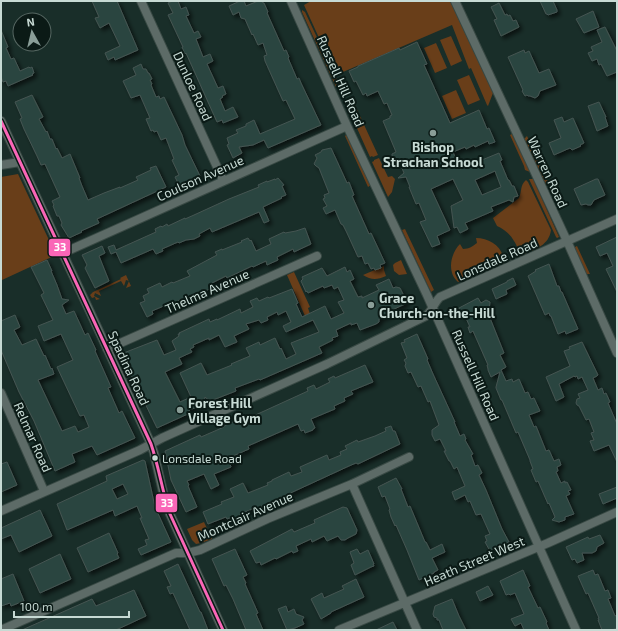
<svg xmlns="http://www.w3.org/2000/svg" width="618" height="631" font-family="'Exo 2',sans-serif">
  <style>
    .green { fill: #693e19 }
    .building { fill: #2b453f; stroke: #455552; fill-rule: evenodd; filter: url(#shadow) }
    .lines { fill: none; stroke-linecap: round; stroke-linejoin: round }
    .minor-casing { stroke: #394944; stroke-width: 10 }
    .minor { stroke: #5d6b67; stroke-width: 8 }
    .bus-1-casing { stroke: #0b1a16; stroke-width: 6 }
    .bus-1 { stroke: #fa66b7; stroke-width: 3 }
    .poi-dot { fill: #8a9e98; stroke: #0b1a16; stroke-width: 1.5 }
    .bus-dot { fill: #c7dad4; stroke: #0b1a16; stroke-width: 1.5 }
    .labels { text-anchor: middle; dominant-baseline: central; stroke-width: 4; stroke-linejoin: round; paint-order: stroke }
    .bus-label { font-size: 12px; fill: #c7dad4; stroke: #0b1a16; text-anchor: start }
    .street-label { font-size: 13px; fill: #c7dad4; stroke: #0b1a16 }
    .poi-label { font-size: 13px; font-weight: bold; fill: #c7dad4; stroke: #0b1a16; text-anchor: start }
    .line-badge { stroke: #0b1a16; stroke-width: 1.5 }
    .badge-label { font-size: 11px; text-anchor: middle; font-weight: bold; fill: #fff }
  </style>
  <defs>
    <filter id="shadow"><feDropShadow dx="3" dy="3" stdDeviation="2" flood-color="#0009"/></filter>
  </defs>
  <rect width="100%" height="100%" fill="#192e29"/>
  <path class="green" d="M311,1H450L493,93L488,106L487,105L471,68L469,69L452,25L336,75L304,5Z
    M302,10L305,12L338,82V86L336,87L302,12Z
    M451,36L462,61L451,66L440,40Z
    M436,43L447,68L435,73L424,48Z
    M469,75L480,100L468,105L457,80Z
    M456,90L466,113L452,119L442,96Z
    M355,101V102L354,103L378,155L373,157L372,156L370,157L347,106L349,105L348,103Z
    M512,134L530,172L525,170L524,166L510,135Z
    M346,135H347L371,185L368,187L345,136Z
    M527,136L549,184L546,185L524,139Z
    M379,158L388,177L392,176L395,179L392,192L388,197L372,162L374,161V160Z
    M18,174L56,255L2,280L1,281V177Z
    M529,179H533L559,237L557,238L556,237Z
    M526,180L528,182L551,230C549,245 536,249 524,254C517,250 518,247 514,241C510,234 504,229 497,226L493,218L519,198C522,191 520,185 526,180Z
    M405,229L434,290L431,292L402,230Z
    M476,238C490,238 504,247 504,263L458,282C447,273 450,254 460,244L463,249C469,249 473,246 477,243Z
    M577,246L590,274H586L575,249V247Z
    M401,260L407,274L399,275L394,271L393,265L395,263Z
    M384,266V270L386,276C377,280 371,280 363,275Z
    M294,272L310,307L308,308L310,314L305,316L287,275Z
    M126,275L131,286L126,288L129,281L126,280L124,286L121,281L99,291L101,296L95,293L94,296L100,299L96,300L95,297L92,298L90,295L93,292L121,279L120,278Z
    M204,522L212,539L201,543L196,544L192,540L187,529Z"/>
  <path class="building" d="M92,1H117L138,50L115,60L114,57L108,60L105,53L120,46L109,23L100,28L95,18L99,17Z
    M172,1H178L181,9L186,7L189,15L186,16L194,33L198,31L201,37L196,39L203,57L210,54L213,61L207,64L218,88L223,86L226,94L222,96L223,97L220,99L225,111L233,107L238,117L223,123L222,120L217,122L186,53L185,54L182,47H183L168,15L173,13L168,3Z
    M240,1H244L246,6L258,1H262L263,3H264L268,12L267,13L284,51L286,50L289,57L288,58L297,79L299,78L301,83L321,125L268,148L264,140L253,145L239,147L242,153L233,158L227,145L229,144L227,138L238,133L236,130L246,126V124L254,120L260,134L295,119L286,100L283,101L265,61L264,56L267,55L263,43L258,45L253,34L252,35L245,19L241,18L239,12L233,15L229,6Z
    M540,1H553L557,10V12L548,15L547,14H546Z
    M499,3L505,15L507,14L508,16L510,15L513,21L516,20L519,27L501,36L494,20L497,19L491,7Z
    M593,11L599,27L584,33L576,19Z
    M605,27L617,51V72L607,76L601,64L599,65L597,59L592,61L588,53L593,51L591,47L602,42L597,30Z
    M1,30L8,47L6,48L11,59L14,58L20,71L29,67L30,68L32,67L34,73L32,74L33,75L8,86L6,81L3,82L1,77Z
    M417,42L427,64L424,65L450,123L479,110L487,129L489,128L495,142L489,144L488,141L475,147L474,145L466,149L465,147L453,152L460,169L499,153L502,160L500,161L508,180H509L512,186H514L518,196L514,197L513,202L509,200L491,207L493,211L465,223L468,229L460,233L457,227L454,228L451,206L463,200L453,179L431,189L450,230L437,236L440,244L432,247L420,222L426,220L419,203L416,204L409,187H410L406,177L398,178L404,173L399,161L396,162L395,161H394L392,155V154L396,152L383,121L390,118V116L392,115L387,103L384,104L378,91L367,96L366,93L363,95L356,81L354,82L349,71L358,67V66L399,48L400,50ZM495,171L501,187L482,195L475,180Z
    M524,50L525,53L529,51L539,73L549,69L556,85L540,91L538,96L535,98L530,96H528L527,95L525,96L522,91L523,90L508,57Z
    M141,64L143,69H146L148,73H149L152,79L150,80L152,84L151,85L156,97L159,96L160,99L164,97L182,135L185,145L200,176L196,177L197,179L192,182L191,180L179,185L175,177L179,175L172,160L174,159L166,138L161,140L157,131L154,132L153,130L151,131L146,119L150,118L140,95L131,98L123,81L136,75L133,68Z
    M32,95L43,117L39,119L46,132L47,131L50,139H52L56,149L57,148L62,158L70,154L80,178H79L82,186L88,200L104,193L120,187V188L138,180L136,177L151,170L150,168L156,166L166,187L97,219L99,223L81,231L82,232L69,238L61,225L62,223L59,216H57L53,206L54,205L52,201L60,197L45,164L41,165L37,156L24,129L20,119L22,118L15,102Z
    M599,102L606,117H605L608,126L597,131L588,106Z
    M562,117L564,122L573,118L584,143L580,145L581,146L572,150L570,148L554,155L549,143L561,138L554,120Z
    M331,148L347,183L349,182L354,195L352,196L369,234L371,233L385,263L380,265L381,268L375,270L374,268L371,269L368,263L365,264L362,256L358,257L347,233L343,225L341,224L335,210L326,214L323,208L327,206L323,199L325,198L324,195L329,193L319,168L316,166L314,164L317,158L315,155L321,152L322,150Z
    M278,178L284,185L282,186L286,195L281,197L282,198L263,207L269,221L264,223L259,212L212,232L210,228L199,234L200,236L194,239L186,240L179,243L178,242L162,249L163,251L156,254L153,249L121,263L116,252L111,254L108,247L114,245L116,250L156,232L155,229L161,226L162,227L167,224L168,226L185,218V219L194,215L229,199L259,187L258,185L267,181V182L275,179V180Z
    M596,179H598L605,195L594,200L591,205H588L586,204L581,205L574,189Z
    M305,228L311,244L294,252L293,249L277,257L278,260L267,265L266,261L253,267L252,266L227,278L226,276L212,283L214,287L183,301L182,299L166,306V305L152,311L153,314L147,317L140,303L145,301L143,296L149,293L147,289L160,283L162,287L172,282L173,283L190,276L187,271L217,255L215,252L222,249V250L242,242L241,241L248,238L250,241L251,240L256,251L271,244L269,239L284,232L285,233L296,231Z
    M617,237V292L606,269L613,266L608,255L607,253L600,256L596,247Z
    M102,246L105,253L99,256L109,281L95,288L85,268L87,265L82,255Z
    M47,260L52,271H51L57,285L62,299L69,300L62,305L66,314L74,311L85,335L88,333L96,350L95,351L111,387L108,388L119,413L122,411L135,438L97,455L92,446L72,454L75,462L55,471L34,421L19,392L1,350V321L15,315L20,327L14,330L22,345L36,339L44,356L45,355L51,369L52,368L54,374L38,380L62,431L75,426L78,432L89,427L84,415L80,416L57,367L73,360L61,334L44,341L38,326L53,320L41,295L44,293L31,267Z
    M549,264L557,286H559L561,292H562L578,329L566,334L565,331L558,334L551,316H550L549,313L545,315L528,276L536,271L535,270Z
    M345,267L347,272L350,270L354,279L350,281L358,297L362,296V298L379,290L376,285L389,279L393,288L396,287L400,288L406,300L405,304L390,311L391,314L379,319V322L376,324L360,330L357,323L351,325V323L336,330L338,336L332,338L333,340L319,347L322,353L260,380L259,379L235,388L236,391L213,400V404L205,397L203,408L200,406L189,410L190,413L157,428L121,354L157,340L164,355L176,350L172,341L179,336L178,334H180L179,333L209,319L210,322L217,319V320L240,309L241,313L253,307L250,301L257,298L259,301L268,297L269,298L292,289L298,303L296,304L302,317L325,306L331,319L344,313L338,302L344,300L338,287L334,289L332,285L324,288L323,286L308,293L307,291L306,292L301,281L303,279L302,277L322,268L327,276ZM286,311L291,322L283,326L286,332L313,320L319,332L291,343L296,354L286,359L281,348L280,349L275,338L260,345L259,342L246,348L250,356L231,364L232,365L207,375L201,363L180,373L191,397L180,402L165,372L182,364L179,358L192,352L190,349L194,347L193,345L209,338V340L219,335L225,347L237,342L234,336L249,329L246,324L259,320L261,323L268,320L267,317L277,312L278,315Z
    M513,278L516,285L506,290L507,294L496,299L492,289L507,282V281Z
    M478,298L481,303L486,300L490,302L489,311L492,317L490,318L504,353L500,355L506,367L501,370L506,381L512,379L513,382L519,379L525,393L528,392L531,399L534,398L540,411L529,415L534,427L536,426L546,451L549,450L554,461L559,459L561,465L557,467L558,471L556,472L561,483L565,481V483L567,482L571,490L568,491L570,494L566,496L574,514L565,517V520L559,522L552,520L555,517L549,503L548,504L538,481L536,482L531,470L533,469L530,461V460L518,432L516,433L502,400H501L496,388V387L500,372L491,377L488,370V369L487,365H488L473,331L470,333L468,327H470L465,316L463,317L459,308Z
    M417,334L428,359L427,360L433,374L455,422H454L460,436L464,434L466,439L465,440L473,454L471,455L475,466L478,465L482,473L479,475L486,490L502,529L509,542L490,551L485,542L487,541L485,536L490,534L481,514L476,515L470,501L468,502L465,495L455,500L452,492L465,486L457,467L454,469L450,461H449L444,451H446L440,439L435,441L432,435V430L439,425L430,401L428,402L421,386L418,387L411,372L408,373L405,366L406,363L404,360L407,358L401,343L405,342L404,340Z
    M582,342L598,375L597,376L593,378L598,390L602,388L604,394L606,393L610,402L608,403L617,424V462L609,445L594,451L590,441L594,440L591,433L594,432L589,419L586,420L579,406L577,405L576,403L577,399L580,398L578,394L588,390L582,377L578,379L577,376L575,377L574,376L559,384L564,397L556,401L546,377L570,366L564,351L570,349L569,347Z
    M365,365L373,382L351,391L353,394L344,398L345,401L334,406L335,409L311,419L315,428L313,429V430L305,433L304,430L301,431L298,424L248,446L249,449L233,456L235,462L230,464L231,467L214,474L219,485L211,489L204,474L187,481L189,485L188,486L197,507L186,512L171,480L165,451L200,435L201,437L224,427V426L237,420L238,423L308,391L307,388L314,385L316,389L330,382L328,379L334,376L335,378Z
    M391,426L393,431H395L400,444L358,464L356,463L349,466L258,508L257,507L240,514L241,516L233,519L232,517L227,519L226,517L208,524L203,512L222,504L221,502L234,497L230,489L243,483L248,493L268,485L267,483L272,481V480L289,472L291,476L302,472L300,467L327,455L329,460L341,455L340,452L347,449L345,446L357,440L358,442L375,436L386,431L385,428Z
    M143,460L145,461L155,507L171,542L141,555L138,549L147,545L145,540L149,539L140,518H142L137,506L115,516L113,510L67,530L57,504L107,481L106,476ZM123,484L128,494L117,499L112,489Z
    M7,462L17,485L1,492V464Z
    M396,478L402,489H401L408,507L410,506L425,542H426L430,550L442,544L445,552L432,558L438,570L434,572V573L419,580L407,550L396,525L395,526L391,517L389,510L390,509L385,496L382,497L378,487Z
    M617,487V498L603,504L599,494Z
    M343,507L347,508L357,530L356,534L348,538L345,540H341L338,536L327,541L324,536L312,542L311,539L296,546L298,551L293,553L292,551L276,559L275,558L261,565L260,562L256,563L250,551L292,529L294,532L315,523L314,520Z
    M40,510L52,536L19,552L11,535L1,539V528Z
    M109,533L118,553L117,554L119,558L88,572L77,548Z
    M600,535L604,543L597,547L596,551L592,553H582L584,560L577,563L575,559L572,560L566,547L588,537L589,539Z
    M235,549L247,575L243,577L246,583L245,584L258,613L256,614L263,630H246L233,599L226,585L224,586L212,559Z
    M357,549L360,554L368,550L374,564H373L374,566L371,567L355,575L351,565L354,563L350,552Z
    M60,554L71,579L40,593L29,569Z
    M178,564L200,612H201L208,630H190L173,593L170,594L167,587L171,586L164,571Z
    M523,570L530,586L528,587L538,608L540,607L547,622L546,623L549,630H524L521,623L515,626L511,619L524,614L515,593L510,595L509,594L506,595L500,581Z
    M593,570L595,575L598,574L605,591L608,590L611,598L608,599L615,616L617,615V628L612,630H602L598,620H599L598,618H599L588,593L586,594L578,576Z
    M13,574L24,601L11,606L10,603L1,606V579Z
    M356,579L364,597L331,612V613L321,619L311,599L322,593L324,598L344,589L342,586Z
    M488,586L493,595L480,601L476,592Z
    M134,590L146,616L116,630H22L92,599L96,606Z
    M452,599L459,616L466,630H443L439,620H437V618L434,617L433,614L435,606Z
    M286,606L288,612L294,609L296,614L304,617L302,620L304,624L295,628L287,630L278,609Z
    M393,622L397,630H376Z"/>
  <g class="lines">
    <g class="minor-casing">
      <path id="minor" d="M141,1L223,180
        M291,1L347,126L427,295L576,630
        M455,1L567,241L617,353
        M1,121C51,229 102,336 151,444L154,453L164,496L170,514L223,630
        M1,165L20,162
        M63,253L347,126
        M107,349L317,256
        M1,393L44,491
        M352,484L417,630
        M1,511L140,450L162,438L327,364L426,316C432,311 434,303 440,297L617,219
        M1,630L176,553H188L200,550L267,519L352,484L409,457
        M339,630L548,543L617,512"/>
    </g>
    <use href="#minor" class="minor"/>
    <g class="bus-1-casing">
      <path id="bus-1" d="M1,121L151,444C159,467 162,491 170,514L223,630"/>
    </g>
    <use href="#bus-1" class="bus-1"/>
  </g>
  <g class="poi-dot">
    <circle cx="433" cy="133" r="4"/>
    <circle cx="371" cy="305" r="4"/>
    <circle cx="180" cy="410" r="4"/>
  </g>
  <circle class="bus-dot" cx="155" cy="458" r="3.5"/>
  <g class="labels">
    <g class="bus-label">
      <text x="162" y="458">Lonsdale Road</text>
    </g>
    <g class="street-label">
      <text transform="translate(341 81) rotate(66)">Russell Hill Road</text>
      <text transform="translate(193 86) rotate(65)">Dunloe Road</text>
      <text transform="translate(548 172) rotate(65)">Warren Road</text>
      <text transform="translate(200 178) rotate(-24)">Coulson Avenue</text>
      <text transform="translate(497 259) rotate(-24)">Lonsdale Road</text>
      <text transform="translate(207 291) rotate(-24)">Thelma Avenue</text>
      <text transform="translate(129 368) rotate(65)">Spadina Road</text>
      <text transform="translate(476 375) rotate(66)">Russell Hill Road</text>
      <text transform="translate(33 437) rotate(66)">Relmar Road</text>
      <text transform="translate(245 516) rotate(-24)">Montclair Avenue</text>
      <text transform="translate(474 561) rotate(-23)">Heath Street West</text>
    </g>
    <g class="poi-label">
      <text x="433" y="147" text-anchor="middle">Bishop<tspan x="433" dy="15">Strachan School</tspan></text>
      <text x="379" y="298">Grace<tspan x="379" dy="15">Church-on-the-Hill</tspan></text>
      <text x="188" y="403">Forest Hill<tspan x="188" dy="15">Village Gym</tspan></text>
    </g>
  </g>
  <g class="line-badge">
    <rect x="48" y="238" width="23" height="19" rx="4" fill="#fa66b7"/>
    <rect x="155" y="493" width="23" height="20" rx="4" fill="#fa66b7"/>
  </g>
  <g class="badge-label">
    <text x="60" y="251">33</text>
    <text x="167" y="507">33</text>
  </g>
  <rect width="618" height="631" fill="none" stroke="#c7dad4" stroke-width="4"/>
  <g transform="translate(32 32) rotate(352)"><circle r="19" fill="#0b1a16" stroke="#566762"/>
  <path d="M0-3L7 15L0 10L-7 15Z" fill="#8a9e98"/>
  <text y="-6" font-size="11" font-weight="bold" text-anchor="middle" fill="#c7dad4">N</text>
  </g>
  <path d="M14 611v6h115v-6" fill="none" stroke="#c7dad4" stroke-width="2"/>
  <text x="20" y="611" font-size="12" fill="#c7dad4" stroke="#0b1a16" stroke-width="3" paint-order="stroke">100 m</text>
</svg>
